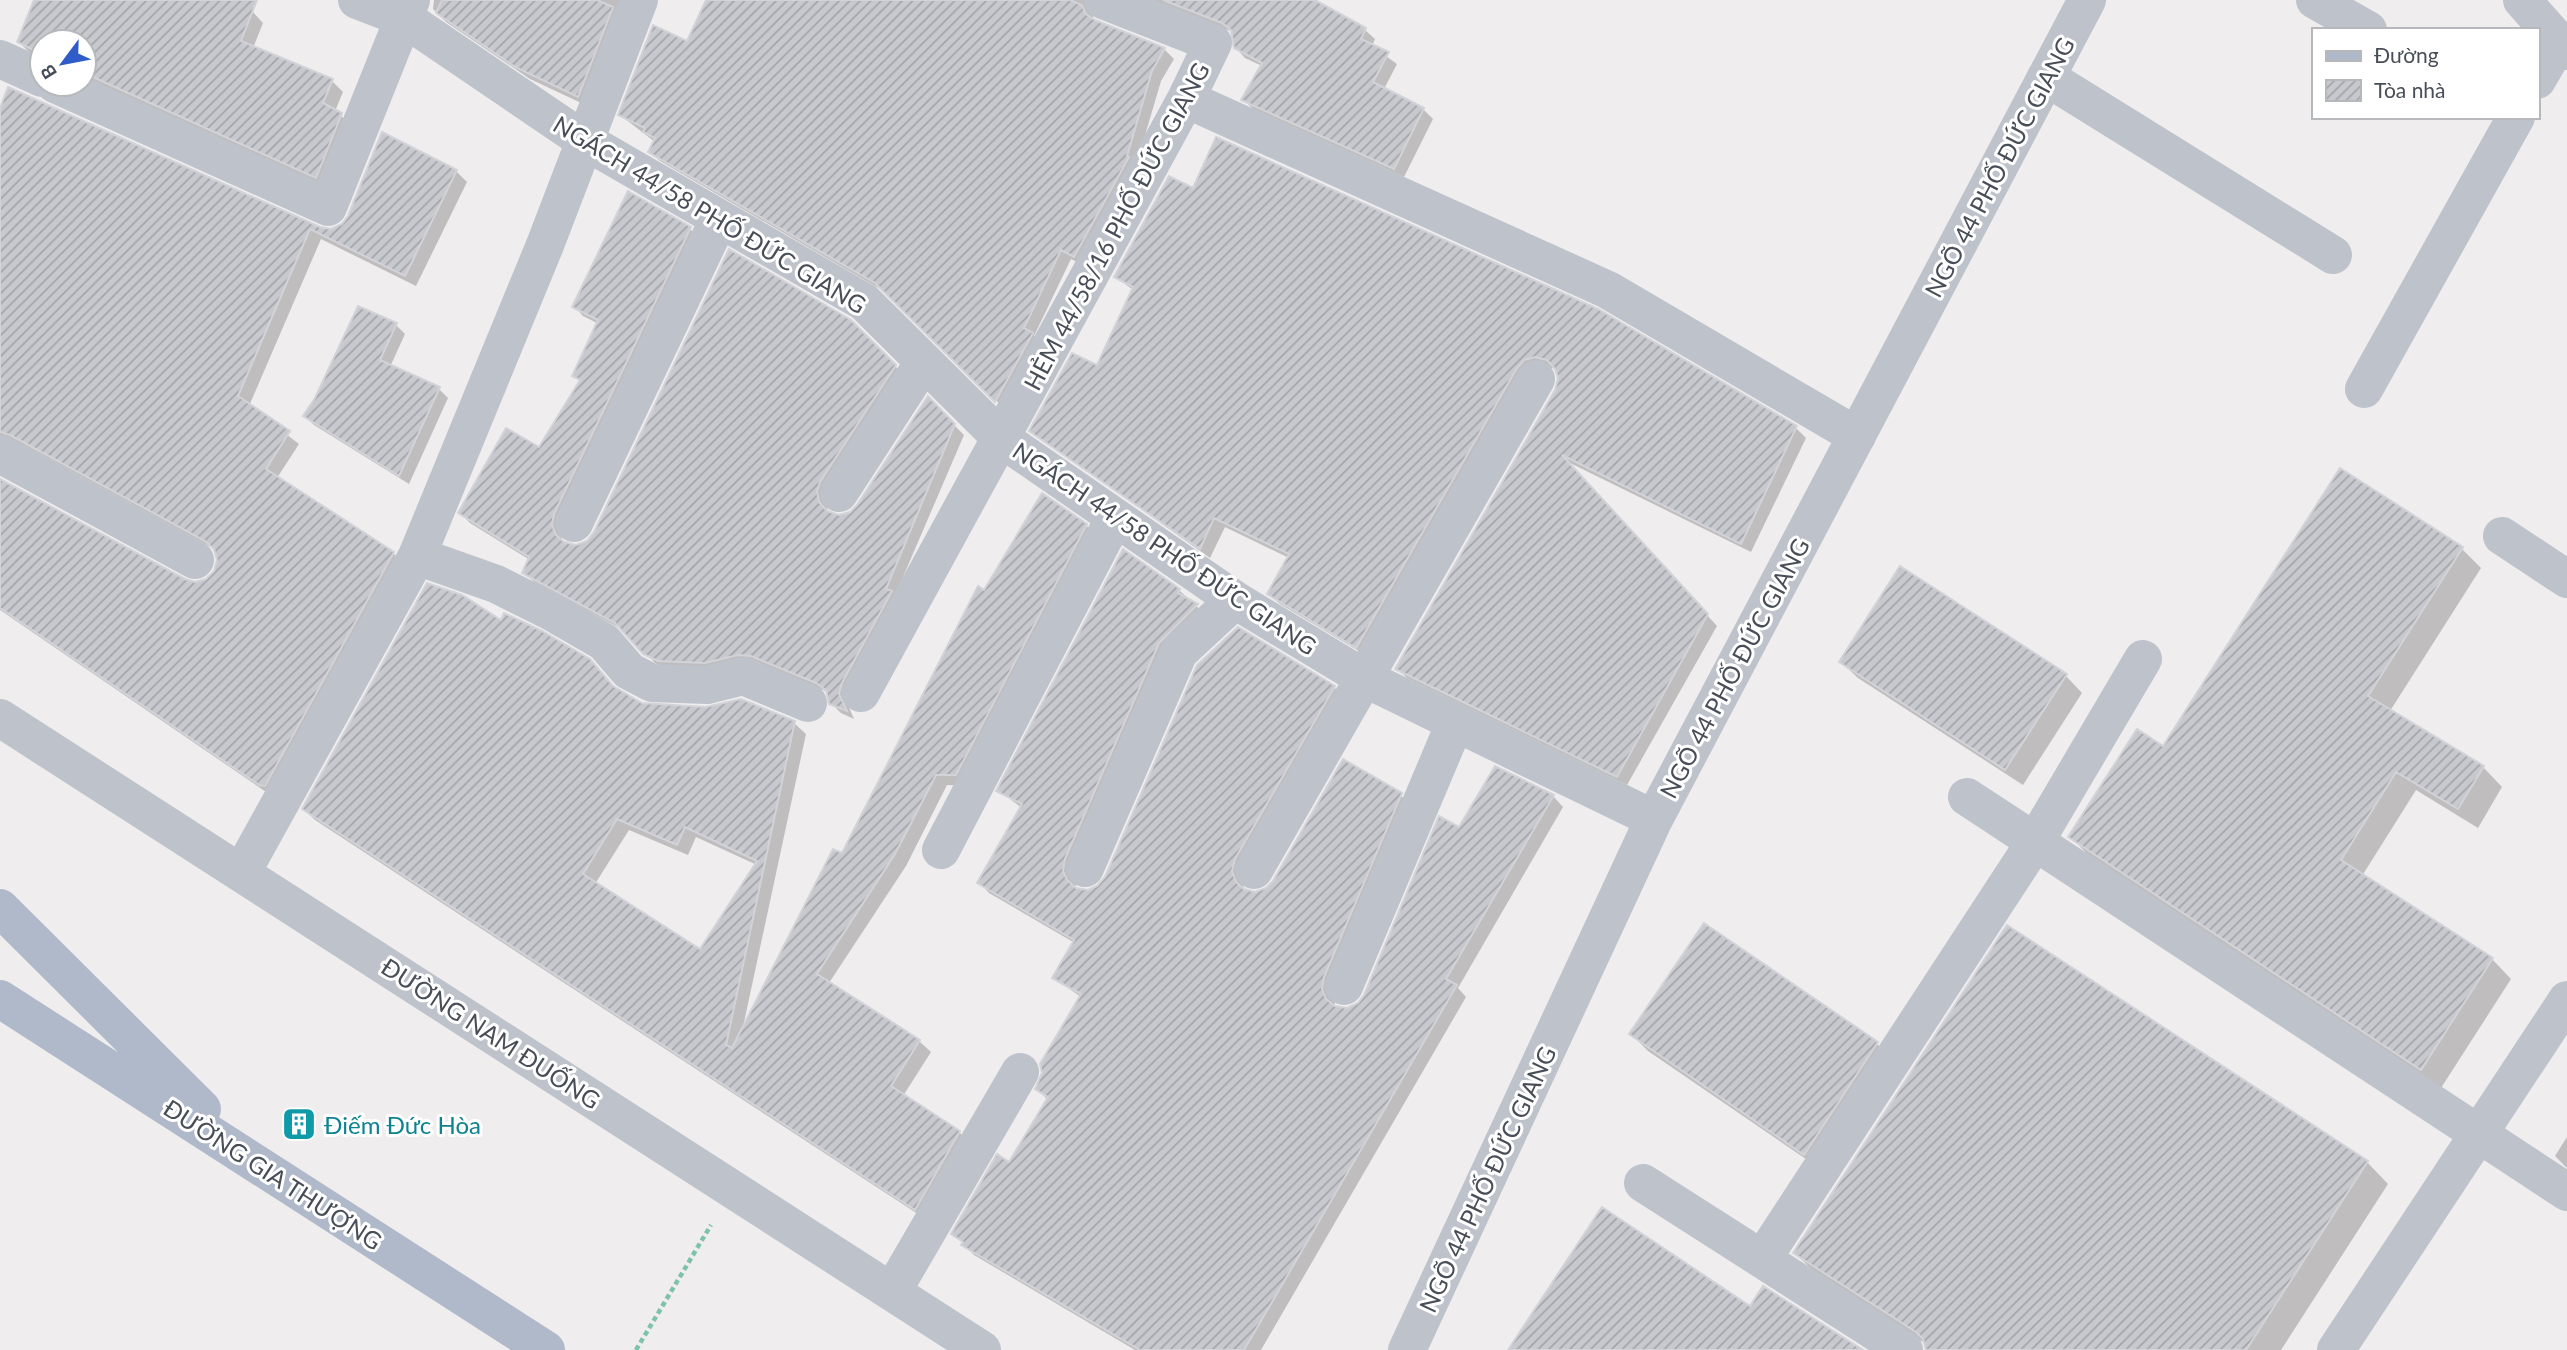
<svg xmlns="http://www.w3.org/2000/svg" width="2567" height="1350" font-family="Lato,sans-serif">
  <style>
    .shadow { fill: #0003; fill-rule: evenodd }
    .building { fill: url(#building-hatch); stroke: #d2d3d8; stroke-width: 2; fill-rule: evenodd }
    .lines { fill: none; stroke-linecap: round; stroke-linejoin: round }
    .path { stroke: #7dc2aa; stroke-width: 4.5; stroke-dasharray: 5 3.5; stroke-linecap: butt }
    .minor { stroke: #bdc2cb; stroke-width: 38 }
    .major { stroke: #b0b9c9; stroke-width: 38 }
    .labels { text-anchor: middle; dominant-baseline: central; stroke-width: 6; stroke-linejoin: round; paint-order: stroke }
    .street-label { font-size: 24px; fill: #484e58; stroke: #fff }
    .culture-label { font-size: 24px; fill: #0d838f; stroke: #fff; text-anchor: start }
  </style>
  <defs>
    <pattern id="building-hatch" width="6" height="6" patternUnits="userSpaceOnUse" patternTransform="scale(1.75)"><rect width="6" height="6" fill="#c8c9cf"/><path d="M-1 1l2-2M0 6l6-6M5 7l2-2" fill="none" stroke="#a4a5ab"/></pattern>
  </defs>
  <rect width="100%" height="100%" fill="#efeded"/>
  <path class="shadow" d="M36,0H225L252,11L263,23L253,48L332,81L343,92L335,111L353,126L328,188L84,78V42H42V59L30,53L19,42Z
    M434,0H635L592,108L530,79L446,22L433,9Z
    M708,0H1093V19L1164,49L1174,59L1161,81L1136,166L1085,266L1071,259L1034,336L1042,344L1006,410L887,293L660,161L650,152L655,142L620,115L688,43Z
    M1151,0H1311L1365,30L1375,39L1372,46L1397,64L1384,89L1423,109L1433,119L1404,177L1253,109L1244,100L1262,66L1245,58L1235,47L1233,32Z
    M0,113L319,229L331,230L456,171L467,182L416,286L321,239L249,406L299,444L277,478L393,553L404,564L272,796L0,610V481L184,581L196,584L207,580L215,572L219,559L216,550L23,445L0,446Z
    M1193,190L1796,428L1806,438L1751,552L1566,461L1717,626L1627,785L1407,678L1397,668L1557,391L1560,380L1557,369L1546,367L1367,656L1280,604L1269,594L1289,558L1225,527L1210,558L1031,431L1098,367L1133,290L1116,277Z
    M690,229L699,238L561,536L564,544L577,546L588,542L850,321L905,376L826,502L828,513L838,517L850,514L858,507L928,399L964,435L848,705L854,719L841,713L831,703L828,692L762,665L669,670L655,663L625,631L534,582L524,572L530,560L470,523L460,513L539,450L580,382L574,375L599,324L583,316L574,306Z
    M396,325L405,334L390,367L439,389L448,398L409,484L314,425L305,416Z
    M1086,525L1097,537L967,786L947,785L906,866L829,983L919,1041L931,1052L903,1096L959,1132L971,1144L927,1220L315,820L304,809L615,689L642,704L794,723L806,734L743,1027L842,855L985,592ZM629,830L688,855L696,837L757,865L701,952L595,884Z
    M2461,548L2481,568L2390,711L2483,767L2502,787L2478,828L2416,790L2362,876L2492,959L2511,979L2441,1088L2090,857L2071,837L2164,748Z
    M1179,590L1207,616L1075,870L1076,889L1088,891L1098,887L1334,687L1344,698L1242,882L1245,891L1255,894L1266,890L1400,795L1411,805L1334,989L1335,1008L1348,1009L1359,1004L1553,796L1563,807L1458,988L1466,997L1261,1350H1135L974,1255L953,1233L1009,1164L1048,1100L1037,1089L1081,997L1054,978L1075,943L989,893L979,882L1022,808L999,791Z
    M1841,662L2066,676L2082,693L2023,785L1858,678Z
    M1631,1034L1877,1044L1893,1060L1822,1170L1648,1051Z
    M2567,1137V1168L2555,1156Z
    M2367,1162L2388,1184L2281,1350H1928L1926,1344L1816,1274L1795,1253Z"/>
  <path class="building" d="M34,0H257L241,41L333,79L323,103L342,113L316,178L84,73V42H42V54L17,42Z
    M442,0H597L613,7L578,97L515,67L436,13Z
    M706,0H1070L1082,5L1086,14L1095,20L1165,48L1152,71L1127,156L1129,157L1074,257L1061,250L1024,328L1033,333L995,402L875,283L648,152L655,138L643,132L645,128L618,115L653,25L687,41Z
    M1163,0H1315L1366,28L1361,39L1389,52L1373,82L1424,108L1394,169L1241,100L1262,63L1234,48L1231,30L1222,23Z
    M8,87L320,227L331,229L342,224L348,216L382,132L457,170L405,276L310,229L238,396L290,431L266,469L394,552L265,786L259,785L0,608V479L185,579L195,582L206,579L214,571L217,560L214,549L205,541L10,435L0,432V108Z
    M1216,137L1598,309L1797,426L1741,544L1562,455L1708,614L1617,777L1395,669L1555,390L1558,378L1555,369L1547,360L1535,357L1524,360L1517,368L1356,648L1267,594L1289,554L1214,518L1200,549L1029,431L1072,353L1097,365L1133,287L1114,277L1169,176L1193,188Z
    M628,191L691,227L554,514L552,525L556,535L564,542L576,545L587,541L594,532L729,249L851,320L896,365L820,482L817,491L819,502L827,511L839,515L850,512L857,505L928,396L955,424L886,589L892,591L842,683L839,694L847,711L829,704L826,690L816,683L751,656L738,655L705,663L658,661L643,654L615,623L522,573L529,557L458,513L506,428L539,447L580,380L572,376L598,320L572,307Z
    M358,306L397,323L380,360L440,387L399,476L303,416L315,398Z
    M2340,468L2463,547L2368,696L2484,766L2458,809L2396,772L2341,860L2493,958L2421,1070L2068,837L2137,729L2163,746Z
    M1042,493L1087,524L956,775H936L895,854L817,974L920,1040L891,1086L960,1131L915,1210L302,809L427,583L462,595L501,620L504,613L542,631L590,659L613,686L642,703L706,707L741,699L795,721L726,1045L732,1048L833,849L842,853L978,586L984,590ZM617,819L677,845L685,827L757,861L700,949L583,874Z
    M1123,549L1180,589L1178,593L1198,604L1159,643L1065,859L1063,871L1067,880L1076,888L1088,890L1097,886L1105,877L1197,665L1238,627L1335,686L1235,859L1232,871L1236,882L1244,889L1255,892L1266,888L1273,881L1343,759L1402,793L1324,977L1322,989L1326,999L1335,1006L1347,1008L1358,1003L1364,995L1439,816L1459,827L1495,766L1554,795L1446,979L1457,985L1244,1350H1140L961,1245L963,1242L951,1234L997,1154L1009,1162L1048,1097L1035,1089L1042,1073L1040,1064L1081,994L1052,978L1074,940L977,883L1022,804L996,791Z
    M1900,566L2067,674L2005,770L1839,662Z
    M1704,923L1878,1042L1804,1155L1629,1034Z
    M2007,925L2368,1161L2246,1350H1926L1923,1339L1916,1332L1793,1253Z
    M1602,1207L1750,1306L1763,1286L1863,1350H1508Z"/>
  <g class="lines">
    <path class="path" d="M636,1350L711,1225"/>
    <path class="minor" d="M357,0L404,18L585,141L864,302L1002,439L1235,600L1366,679L1654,819
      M2315,0L2368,30
      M2522,0L2567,51
      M0,59L42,78
      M2046,77L2333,255
      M2537,80L2559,42
      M55,84L328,207L411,0
      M1186,99L1608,290L1857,436
      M2364,389L2516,117
      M0,454L195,560
      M839,493L924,362
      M574,523L719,219
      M2502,536L2567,579
      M417,556L496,584L552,612L604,642L629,671L652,683L707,685L743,676L808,703
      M861,693L1186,99L1213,43L1103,0
      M0,718L982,1350
      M1967,797L2567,1192
      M941,850L1114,519
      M1085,868L1179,652L1235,600
      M1254,870L1536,379
      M242,872L417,556L545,245L639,0
      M1344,986L1455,723
      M1643,1183L1904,1350
      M1763,1258L2035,842L2143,659
      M892,1292L1020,1072
      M1407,1350L1654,819L2087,0
      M2336,1350L2567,1000"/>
    <path class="major" d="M0,908L202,1109
      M0,999L546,1350"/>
  </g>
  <defs>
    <g id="building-square" transform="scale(1.75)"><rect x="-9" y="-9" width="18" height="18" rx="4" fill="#0f9aa8" stroke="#fff"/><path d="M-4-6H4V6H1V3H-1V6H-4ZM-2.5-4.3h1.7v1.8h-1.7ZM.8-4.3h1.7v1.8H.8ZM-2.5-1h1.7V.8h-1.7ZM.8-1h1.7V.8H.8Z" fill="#fff"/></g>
  </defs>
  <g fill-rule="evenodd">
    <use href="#building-square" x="299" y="1124"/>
  </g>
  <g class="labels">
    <g class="street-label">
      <text transform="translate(1999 167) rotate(-62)">NGÕ 44 PHỐ ĐỨC GIANG</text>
      <text transform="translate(710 214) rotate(31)">NGÁCH 44/58 PHỐ ĐỨC GIANG</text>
      <text transform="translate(1116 226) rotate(-62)">HẺM 44/58/16 PHỐ ĐỨC GIANG</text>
      <text transform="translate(1165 548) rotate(34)">NGÁCH 44/58 PHỐ ĐỨC GIANG</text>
      <text transform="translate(1734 668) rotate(-62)">NGÕ 44 PHỐ ĐỨC GIANG</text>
      <text transform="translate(491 1033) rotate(33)">ĐƯỜNG NAM ĐUỐNG</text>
      <text transform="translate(273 1174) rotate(33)">ĐƯỜNG GIA THƯỢNG</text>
      <text transform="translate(1487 1179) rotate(-65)">NGÕ 44 PHỐ ĐỨC GIANG</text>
    </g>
    <g class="culture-label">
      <text x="324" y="1124">Điếm Đức Hòa</text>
    </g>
  </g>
  <rect x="2312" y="28" width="228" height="91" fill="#ffffff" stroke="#b6b8bc" stroke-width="2"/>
  <rect x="2326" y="51" width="35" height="10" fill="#b0b9c9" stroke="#b6b8bc" stroke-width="2"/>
  <text x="2374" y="63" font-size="21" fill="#484e58">Đường</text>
  <rect x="2326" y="80" width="35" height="21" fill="url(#building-hatch)" stroke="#b6b8bc" stroke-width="2"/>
  <text x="2374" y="98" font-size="21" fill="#484e58">Tòa nhà</text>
  <g transform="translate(63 63) rotate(238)"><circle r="33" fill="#ffffff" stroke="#b6b8bc" stroke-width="2"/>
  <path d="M0-5L12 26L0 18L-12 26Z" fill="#2f5cc8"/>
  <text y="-10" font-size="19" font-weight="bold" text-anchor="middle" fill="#484e58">B</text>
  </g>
</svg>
